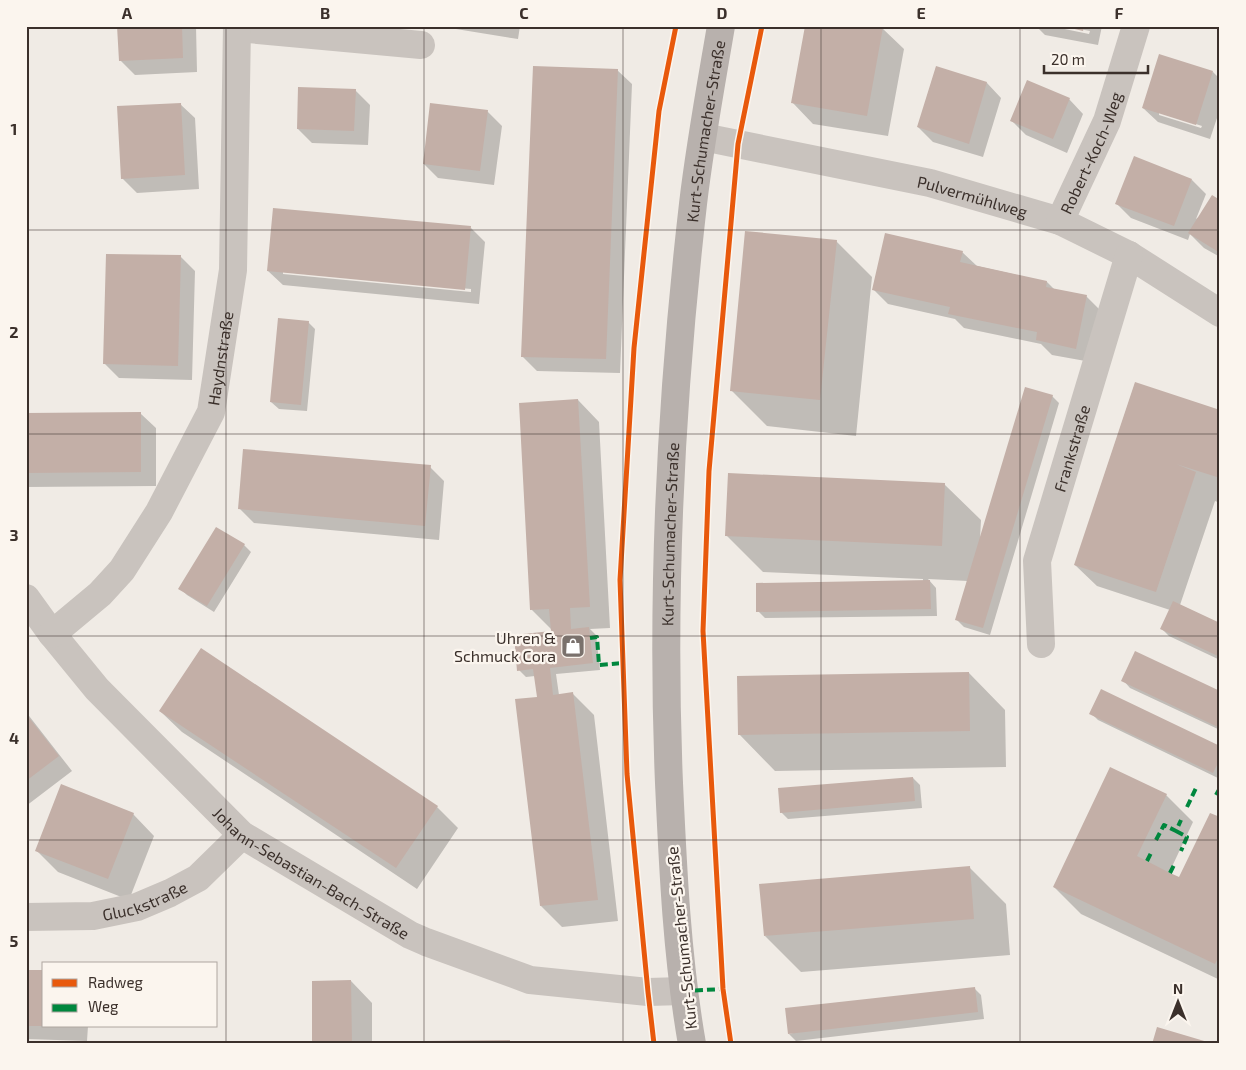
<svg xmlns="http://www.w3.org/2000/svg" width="1246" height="1070" font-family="'Exo 2',sans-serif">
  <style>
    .shadow { fill: #0003; fill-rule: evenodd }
    .building { fill: #c3afa7 }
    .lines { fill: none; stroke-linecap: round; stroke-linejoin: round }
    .minor { stroke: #c9c3be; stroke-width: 28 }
    .major { stroke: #b8b1ad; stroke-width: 28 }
    .quiet { stroke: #00873e; stroke-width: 4; stroke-dasharray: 8 4; stroke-linecap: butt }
    .cycleway-casing { stroke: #fbf5ee; stroke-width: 8 }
    .cycleway { stroke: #e8590c; stroke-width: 5 }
    .grid { fill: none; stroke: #3b302b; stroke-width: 1; stroke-opacity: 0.55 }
    .labels { text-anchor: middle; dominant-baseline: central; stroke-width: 4.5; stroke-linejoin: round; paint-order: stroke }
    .street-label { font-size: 16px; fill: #3b302b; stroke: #fbf5ee }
    .poi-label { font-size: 16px; fill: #3b302b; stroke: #fbf5ee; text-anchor: end }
    .neatline { fill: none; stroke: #3b302b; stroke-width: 2 }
    .grid-label { font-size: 16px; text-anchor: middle; font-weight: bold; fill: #3b302b }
  </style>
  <rect width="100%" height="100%" fill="#f0ebe5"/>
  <path class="shadow" d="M119,26H196L197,72L135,75L120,60Z
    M454,26H520L518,39L456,29Z
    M806,26H874L882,28L904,49L888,136L813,124L792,102Z
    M1036,26H1050L1089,34L1090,31L1064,26H1102L1098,45L1045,35Z
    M936,68L987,83L1001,98L983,157L933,142L918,127Z
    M617,70L632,84L620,373L537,371L522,356Z
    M1213,72L1220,79V109L1210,139L1158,122L1143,108ZM1159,112L1202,126L1201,128L1159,115Z
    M355,90L370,105L368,145L312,143L298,129Z
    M1069,99L1083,114L1067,153L1026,135L1012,121Z
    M180,104L195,118L199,189L137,193L122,178Z
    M487,111L502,126L494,185L438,178L424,164Z
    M1192,180L1206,194L1196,219L1220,201V257L1204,248L1190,234L1188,240L1131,218L1117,204Z
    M471,228L485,242L479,304L283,285L268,271ZM283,272L471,289V292L283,274Z
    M836,241L872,277L856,436L767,426L731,390Z
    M962,252L977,266L1047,282L1055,290L1086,296L1101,311L1091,362L1052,355L1041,344L964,328L955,319L888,304L874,290Z
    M180,256L195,271L192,380L119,378L105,364Z
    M308,322L315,329L307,411L279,409L271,402Z
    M1052,396L1059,403L990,635L964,627L957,620L968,581L928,579L936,588L937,616L765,618L758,611L923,581V579L763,572L726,535L944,484L981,520L980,539Z
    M578,400L599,422L610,628L590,629L596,635L600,670L556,674L559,695L573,694L594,715L618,921L562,927L541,906L538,698L535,676L526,677L519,670L552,632V630L531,609Z
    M1220,411V503L1215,501L1180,605L1220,624V660L1169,636L1162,629L1170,610L1097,586L1075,565Z
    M26,414H141L156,428V486L26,487Z
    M430,467L444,481L439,540L254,523L240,509Z
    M244,545L251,552L214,612L187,595L180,588Z
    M969,673L1005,710L1006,767L775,771L739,734Z
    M1123,680L1220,692V730L1130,688Z
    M160,711L437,807L458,828L417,889L182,732Z
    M26,712L72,771L26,806Z
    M1091,713L1220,747V779L1098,720Z
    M913,778L920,785L922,808L788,819L781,812Z
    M1166,795L1193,822L1169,873L1180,878L1220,819V980L1081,914L1054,887Z
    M133,814L154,836L129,900L58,872L36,850Z
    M969,867L1006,904L1010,955L801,972L765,936Z
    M26,971L44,972V1026H88L87,1041L26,1039Z
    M351,981L372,1003V1044H313Z
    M974,988L981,995L984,1019L796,1041L789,1034Z"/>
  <path class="building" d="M117,26H182L183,58L119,61Z
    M805,26L883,27L867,116L791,103Z
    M1062,26H1084L1083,31Z
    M1159,54L1213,71L1196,125L1142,108Z
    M533,66L618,69L606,359L521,357Z
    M936,66L987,82L969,144L917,127Z
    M1027,80L1070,98L1053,139L1010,121Z
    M298,87L356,89L354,131L297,129Z
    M181,103L185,175L121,179L117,106Z
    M430,103L488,110L480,171L423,164Z
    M1134,156L1192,179L1174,226L1115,204Z
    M1212,195L1220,200V253L1188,233Z
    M273,208L471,226L465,290L267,271Z
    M745,231L837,240L820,400L730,391Z
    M885,233L963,251L960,262L1047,281L1046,287L1087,295L1076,349L1036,340L1037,332L948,314L950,307L872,290Z
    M106,254L181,255L178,366L103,364Z
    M278,318L309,321L301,405L270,402Z
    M1135,382L1220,410V478L1176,464L1196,472L1156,592L1074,565Z
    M1025,387L1053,395L983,628L955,620Z
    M578,399L590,607L570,608L571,629L589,627L593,663L550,668L553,695L573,692L598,900L540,906L515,699L537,697L533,669L517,671L514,635L551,631L549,609L530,610L519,403Z
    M141,412V472L26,473V413Z
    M243,449L431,465L425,526L238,509Z
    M728,473L945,483L942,546L725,536Z
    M216,527L245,544L207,606L178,589Z
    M930,580L931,609L756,612V583Z
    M1173,601L1220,623V657L1160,629Z
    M201,648L438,806L396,868L159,711Z
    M1135,651L1220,691V728L1121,681Z
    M969,672L970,731L738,735L737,676Z
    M1101,689L1220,746V759L1213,773L1089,714Z
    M26,714L59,756L26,781Z
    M1110,767L1167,794L1137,856L1170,873L1179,877L1210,813L1220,817V954L1215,964L1053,887Z
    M913,777L915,801L780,813L778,788Z
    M61,784L134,813L108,879L35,851Z
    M970,866L974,919L764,936L759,884Z
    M26,970H44V1026H26Z
    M351,980L352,1044H312V981Z
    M975,987L978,1012L788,1034L785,1008Z
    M1157,1027L1211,1043V1044H1152Z
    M510,1040V1044H421V1041Z"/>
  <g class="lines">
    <g class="minor">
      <path d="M237,28L421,45"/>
      <path id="s1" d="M703,137L930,183L1060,221L1129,255L1220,313"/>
      <path id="s2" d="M1060,221L1107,121L1136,26"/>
      <path id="s3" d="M26,598L52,634L97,689L242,835L410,935L426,942L530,980L648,992L683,991"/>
      <path id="s4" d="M52,634L100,594L122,570L159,512L211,412L233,270L237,26"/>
      <path id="s5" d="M1041,644L1037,561L1129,255"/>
      <path id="s6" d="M26,917L93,916L137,907L170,893L198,878L242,835"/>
    </g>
    <path class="major" id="s7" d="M692,1044C677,958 673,870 669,783C661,590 671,396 693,204C700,144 711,85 721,26"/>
    <path class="quiet" d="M590,638L597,637L599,665L624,663
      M1216,795L1220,788
      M1187,807L1197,786
      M1176,831L1187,837L1181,851
      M1156,840L1164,825L1176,831L1181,820
      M1147,861L1152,851
      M1170,873L1175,863
      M683,991L723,989"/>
    <g class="cycleway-casing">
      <path id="cycleway" d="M654,1044L648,992L627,774L620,580L634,348L659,111L676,26
        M731,1044L723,989L703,631L709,471L738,144L762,26"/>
    </g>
    <use href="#cycleway" class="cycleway"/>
  </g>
  <path class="grid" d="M226,26V1044M424,26V1044M623,26V1044M821,26V1044M1020,26V1044M26,230H1220M26,434H1220M26,636H1220M26,840H1220"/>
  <defs>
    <g id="shop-square" transform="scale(1.25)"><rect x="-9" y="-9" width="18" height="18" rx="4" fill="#7a716c" stroke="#fbf5ee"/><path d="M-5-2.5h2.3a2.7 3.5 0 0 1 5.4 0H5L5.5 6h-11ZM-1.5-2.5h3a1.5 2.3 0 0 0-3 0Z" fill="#fff"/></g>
  </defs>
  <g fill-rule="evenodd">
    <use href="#shop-square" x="573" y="646"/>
  </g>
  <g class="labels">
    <g class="street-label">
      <text stroke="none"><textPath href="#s7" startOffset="916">Kurt-Schumacher-Straße</textPath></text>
      <text stroke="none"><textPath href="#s2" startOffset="75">Robert-Koch-Weg</textPath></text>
      <text stroke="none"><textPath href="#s1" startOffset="276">Pulvermühlweg</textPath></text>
      <text stroke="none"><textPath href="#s4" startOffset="331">Haydnstraße</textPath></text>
      <text stroke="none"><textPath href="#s5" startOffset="201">Frankstraße</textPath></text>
      <text stroke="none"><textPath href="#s7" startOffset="511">Kurt-Schumacher-Straße</textPath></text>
      <text stroke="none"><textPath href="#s3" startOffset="400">Johann-Sebastian-Bach-Straße</textPath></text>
      <text stroke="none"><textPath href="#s6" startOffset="121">Gluckstraße</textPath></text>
      <text transform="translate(681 938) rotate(-96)">Kurt-Schumacher-Straße</text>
    </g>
    <g class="poi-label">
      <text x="556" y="637">Uhren &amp;<tspan x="556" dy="18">Schmuck Cora</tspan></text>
    </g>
  </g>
  <rect width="1246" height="1070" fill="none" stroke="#fbf5ee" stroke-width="55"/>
  <rect x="42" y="962" width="175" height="65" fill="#fbf5ee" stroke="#aea6a0"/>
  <rect x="52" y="979" width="25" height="8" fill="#e8590c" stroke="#aea6a0"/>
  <text x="88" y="988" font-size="15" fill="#3b302b">Radweg</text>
  <rect x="52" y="1004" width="25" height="8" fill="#00873e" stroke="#aea6a0"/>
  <text x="88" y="1012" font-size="15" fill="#3b302b">Weg</text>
  <g transform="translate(1178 1002)" stroke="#fbf5ee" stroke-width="4" paint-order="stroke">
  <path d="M0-4L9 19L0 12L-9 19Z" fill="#3b302b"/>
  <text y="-8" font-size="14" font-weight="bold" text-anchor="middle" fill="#3b302b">N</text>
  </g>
  <path d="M1044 65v8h104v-8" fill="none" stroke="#3b302b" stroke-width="2.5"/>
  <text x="1051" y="65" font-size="15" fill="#3b302b" stroke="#fbf5ee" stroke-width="4" paint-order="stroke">20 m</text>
  <rect x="28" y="28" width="1190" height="1014" class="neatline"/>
  <g class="grid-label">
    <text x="127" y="19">A</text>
    <text x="325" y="19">B</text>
    <text x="524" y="19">C</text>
    <text x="722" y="19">D</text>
    <text x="921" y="19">E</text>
    <text x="1119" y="19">F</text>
    <text x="14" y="135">1</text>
    <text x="14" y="338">2</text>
    <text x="14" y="541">3</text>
    <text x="14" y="744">4</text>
    <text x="14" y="947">5</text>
  </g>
</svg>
